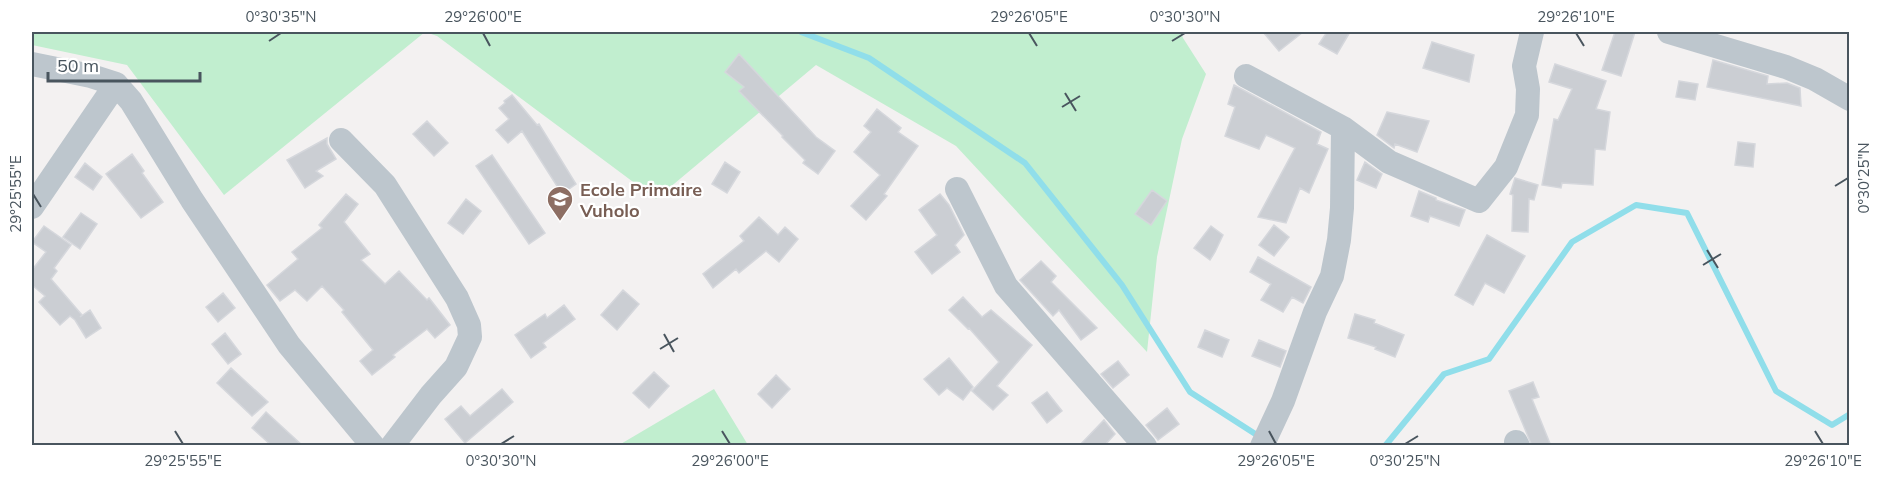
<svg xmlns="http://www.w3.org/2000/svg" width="1881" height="477" font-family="Mulish,sans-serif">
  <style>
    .green { fill: #c1eecf }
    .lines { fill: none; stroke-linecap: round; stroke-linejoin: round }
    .stream { stroke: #90deea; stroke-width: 6 }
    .building { fill: #cbced3; stroke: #d5d7dc; stroke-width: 1.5 }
    .street { stroke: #bdc6cd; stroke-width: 24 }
    .ticks { fill: none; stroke: #49555e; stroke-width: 2 }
    .labels { text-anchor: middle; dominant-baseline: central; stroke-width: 4.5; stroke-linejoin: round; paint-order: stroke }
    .education-label { font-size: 18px; font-weight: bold; fill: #785e54; stroke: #fff; text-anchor: start }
    .neatline { fill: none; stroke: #49555e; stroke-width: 2 }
    .ticks-label { font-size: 15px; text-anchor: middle; fill: #49555e }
  </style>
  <rect width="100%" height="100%" fill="#f3f1f1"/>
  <path class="green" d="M32,32H1181L1183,38L1206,74L1182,139L1157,257L1147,352L956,146L816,65L656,199L437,36L425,32L224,195L127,65L32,45Z
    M714,389L748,445H619Z"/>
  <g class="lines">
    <path class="stream" d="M801,32L869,58L1025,163L1122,285L1190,392L1260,437
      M1385,446L1444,374L1489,359L1572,242L1636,205L1687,213L1776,391L1832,425L1850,414"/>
  </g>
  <path class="building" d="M1263,32H1303L1279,51Z
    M1327,32H1350L1337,54L1319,44Z
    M1615,32H1635L1621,76L1602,70Z
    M1432,42L1474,55L1469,82L1423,68Z
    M739,54L816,137L835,151L818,174L803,163L805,160L782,137L783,136L739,91L744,87L725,72Z
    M1713,60L1768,76L1767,84L1787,83L1800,88L1801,106L1707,87Z
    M1555,64L1606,81L1596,109L1610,112L1605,150L1595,149L1593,185L1562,183L1561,188L1542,185L1554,119L1558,120L1572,89L1549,82Z
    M1679,81L1698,84L1695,100L1676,97Z
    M1234,85L1321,132L1317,144L1328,149L1309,193L1300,188L1286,223L1258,217L1295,148L1266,135L1259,149L1225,136L1235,107L1228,104Z
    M512,95L537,125L539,124L576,184L562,194L522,131L508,143L496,130L509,119L499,108L505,103L504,101Z
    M877,109L901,128L898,132L918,146L884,194L887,196L866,220L851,206L880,175L854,152L871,132L864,126Z
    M1387,112L1429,121L1417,152L1395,144L1394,148L1377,135Z
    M427,121L448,143L434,156L413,134Z
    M327,138V144L336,159L316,171L323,176L305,188L287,160Z
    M1738,142L1755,144L1753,167L1735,165Z
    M132,154L144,171L142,173L163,202L141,218L106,174Z
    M492,155L545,233L529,244L476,166Z
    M725,162L740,172L727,193L712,184Z
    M1365,162L1382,174L1376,188L1357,180Z
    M85,163L102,177L93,190L75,177Z
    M1515,178L1538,185L1534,200L1529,199L1528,232L1512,231L1513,195L1510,194Z
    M1152,190L1167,201L1151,225L1135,214Z
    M1419,191L1436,198V200L1465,210L1459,226L1430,216L1428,222L1411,216Z
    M346,194L358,204L344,222L370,254L361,260L385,284L399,271L427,300L429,298L450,325L435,338L427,329L393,355L395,357L372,375L360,361L373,350L342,312L344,310L322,286L307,301L295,290L280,301L267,285L298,259L292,252L322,228L319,225Z
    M940,194L949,205L964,235L955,245L960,252L932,274L915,252L937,235L919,210Z
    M466,199L481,211L463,234L448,223Z
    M81,213L97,224L80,249L63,237Z
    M759,217L778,235L785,227L798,239L779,262L766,251L739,273L736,269L713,288L703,274L744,241L740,236Z
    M1274,225L1289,237L1274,256L1259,245Z
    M44,226L71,245L54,268L57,271L51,279L82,315L80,317L90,310L101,328L86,338L75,320L70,316L60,325L39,302L45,296L32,285V270L46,252L32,242Z
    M1211,226L1223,235L1215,252L1210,260L1194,248Z
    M1487,235L1525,256L1504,293L1485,283L1473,305L1455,295Z
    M1258,257L1311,287L1303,303L1292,297L1283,312L1261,300L1271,284L1250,272Z
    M1041,261L1056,276L1051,282L1097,328L1081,340L1059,310L1053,316L1020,280Z
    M623,290L639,304L617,330L601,315Z
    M223,293L235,308L218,322L206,307Z
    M963,297L982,317L991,310L1032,345L997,386L1008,395L993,410L972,391L999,362L969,328L968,329L949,310Z
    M564,305L575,319L543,343L546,347L531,358L515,335L545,314L547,318Z
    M1355,314L1375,320L1374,323L1404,335L1395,357L1375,349L1376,347L1348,338Z
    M1205,330L1229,340L1222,357L1198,347Z
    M225,333L241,354L228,364L212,344Z
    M1259,340L1286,351L1280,367L1252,356Z
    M949,358L973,387L963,400L947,388L939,395L924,379Z
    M1118,361L1129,375L1113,388L1101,374Z
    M231,368L268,402L252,416L217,383Z
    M654,372L669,386L649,408L633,393Z
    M776,375L790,389L772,408L758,394Z
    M1533,382L1539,397L1532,399L1551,446H1532L1509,391Z
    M502,389L513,402L465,443L445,419L461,406L470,416Z
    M1047,392L1062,411L1047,423L1032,403Z
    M1167,408L1179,424L1158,440L1146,425Z
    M266,412L303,446H272L252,428Z
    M1104,420L1115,434L1104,446H1079Z"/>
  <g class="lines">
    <path class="street" d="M1669,32L1786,67L1815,79L1850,99
      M32,64L91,76L116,84L131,101L192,200L289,345L373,446
      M1246,76L1343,128L1389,162L1479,201L1506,167L1527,115L1528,89L1524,66L1532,32
      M341,140L385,185L457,298L469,325L470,337L456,367L431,395L392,446
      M957,189L1006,286L1145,446
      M32,207L116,84
      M1516,442L1518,446
      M1262,446L1283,401L1315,312L1332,276L1339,240L1342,208L1343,128"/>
  </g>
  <path class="ticks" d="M483,33L490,46M1029,33L1037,46M1576,33L1584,46M269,41L281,33M1172,41L1185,33M1065,93L1076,111M1062,107L1080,96M1835,186L1848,178M33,194L41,207M1707,250L1718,268M1703,265L1721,254M664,334L674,352M660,349L678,338M175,431L183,444M722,431L730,444M1269,431L1276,444M1815,431L1823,444M501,444L514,436M1405,444L1418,436"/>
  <defs>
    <g id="school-pin" transform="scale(1.35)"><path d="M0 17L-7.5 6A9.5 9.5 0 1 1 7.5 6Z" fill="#8d6e63" stroke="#fff"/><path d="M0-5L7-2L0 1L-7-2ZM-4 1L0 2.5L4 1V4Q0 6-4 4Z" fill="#fff"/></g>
  </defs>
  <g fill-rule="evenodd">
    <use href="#school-pin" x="560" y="199"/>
  </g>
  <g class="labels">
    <g class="education-label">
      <text x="580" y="189">Ecole Primaire<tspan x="580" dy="21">Vuholo</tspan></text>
    </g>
  </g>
  <rect width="1881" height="477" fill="none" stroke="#ffffff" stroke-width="66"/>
  <path d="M48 72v9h152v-9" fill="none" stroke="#49555e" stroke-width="3"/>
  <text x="57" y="72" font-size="18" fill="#49555e" stroke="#ffffff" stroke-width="4.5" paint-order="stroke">50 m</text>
  <rect x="33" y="33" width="1815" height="411" class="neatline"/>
  <g class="ticks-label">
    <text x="281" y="22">0°30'35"N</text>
    <text x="483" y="22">29°26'00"E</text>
    <text x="1029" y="22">29°26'05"E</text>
    <text x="1185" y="22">0°30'30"N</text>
    <text x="1576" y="22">29°26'10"E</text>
    <text transform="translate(1864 178) rotate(-90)" y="5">0°30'25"N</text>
    <text transform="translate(16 194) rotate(-90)" y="5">29°25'55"E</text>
    <text x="183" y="466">29°25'55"E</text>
    <text x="501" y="466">0°30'30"N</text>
    <text x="730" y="466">29°26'00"E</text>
    <text x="1276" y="466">29°26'05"E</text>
    <text x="1405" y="466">0°30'25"N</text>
    <text x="1823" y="466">29°26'10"E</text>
  </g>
</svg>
